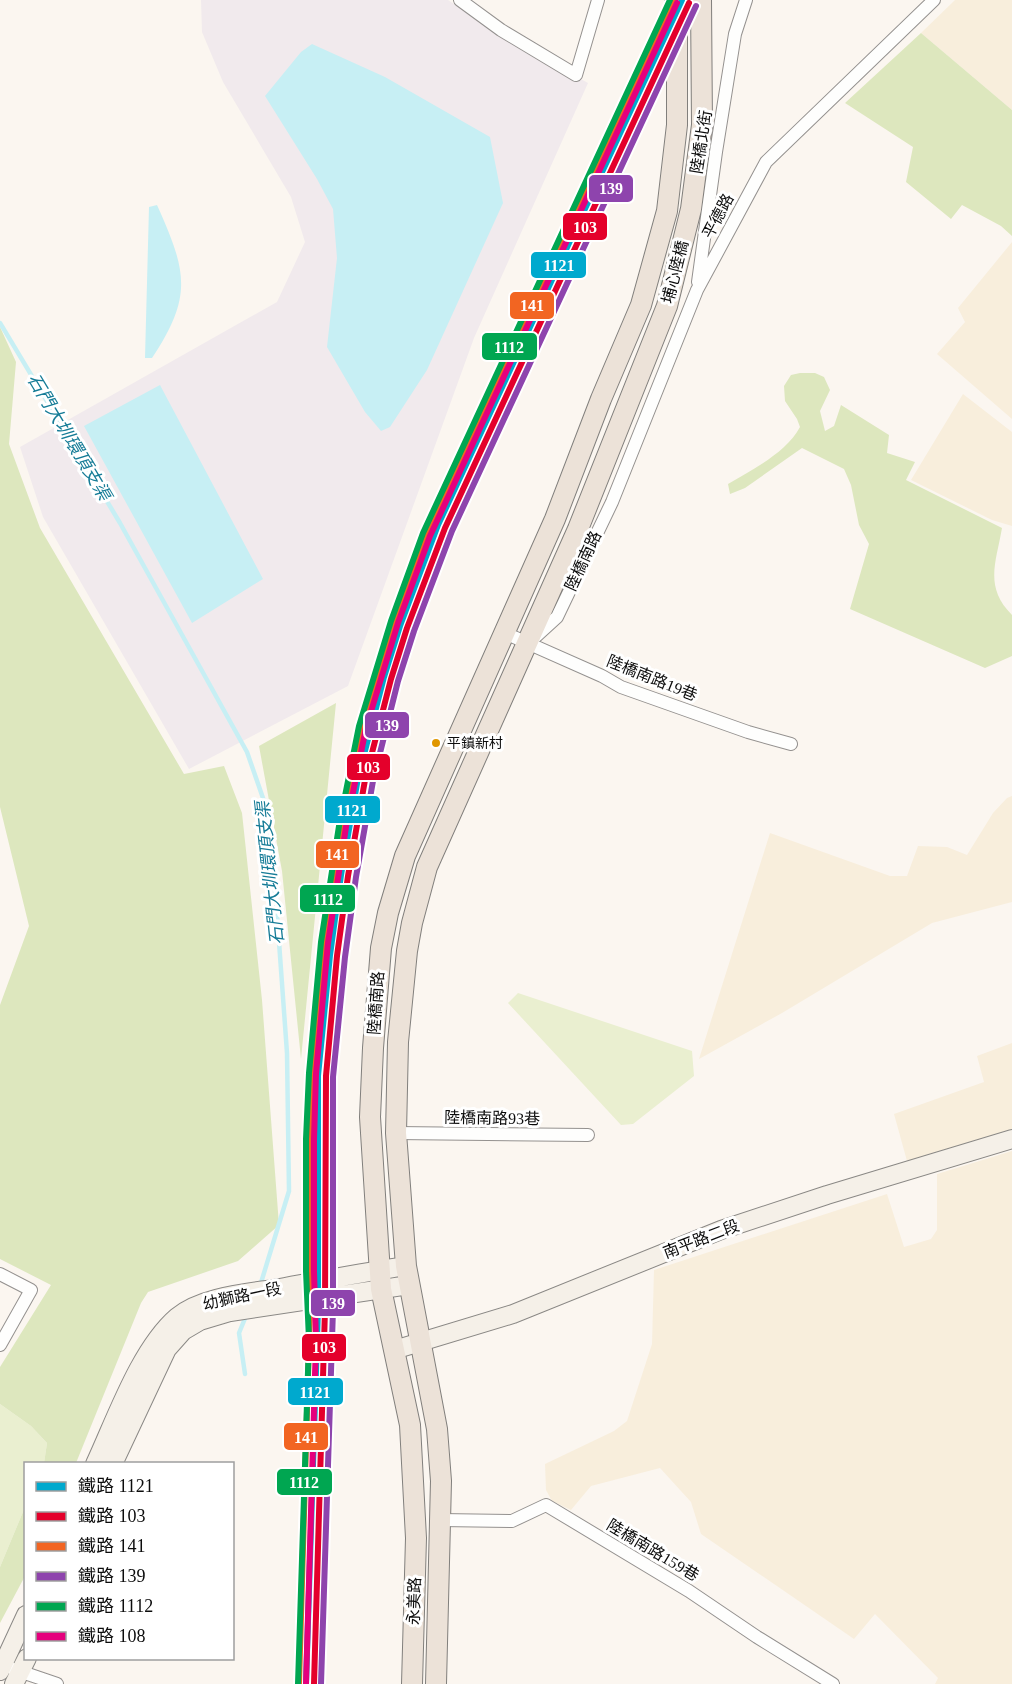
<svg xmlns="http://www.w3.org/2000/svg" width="1012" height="1684" font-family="'Times New Roman','Noto Sans TC',serif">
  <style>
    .industrial { fill: #f1eaed }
    .farmland { fill: #f8eedc }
    .green { fill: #eaefd0 }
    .forest { fill: #dde7be }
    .water { fill: #c7eff4 }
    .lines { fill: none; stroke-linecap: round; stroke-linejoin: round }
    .stream { stroke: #c7eff4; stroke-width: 4.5 }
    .street-casing { stroke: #94918f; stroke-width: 14 }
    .secondary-casing { stroke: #8a8885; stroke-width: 20 }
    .primary-casing { stroke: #817f7c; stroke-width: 22 }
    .street { stroke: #fefefd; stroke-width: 12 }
    .secondary { stroke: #f5f0e8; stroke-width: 18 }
    .primary { stroke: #ece2d8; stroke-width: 20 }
    .rail-1-casing { stroke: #fff; stroke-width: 10 }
    .rail-2-casing { stroke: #fff; stroke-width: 10 }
    .rail-3-casing { stroke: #fff; stroke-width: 10 }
    .rail-4-casing { stroke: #fff; stroke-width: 10 }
    .rail-5-casing { stroke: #fff; stroke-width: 10 }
    .rail-6-casing { stroke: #fff; stroke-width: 10 }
    .rail-1 { stroke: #00a9ce; stroke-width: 6 }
    .rail-2 { stroke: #e4002b; stroke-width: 6 }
    .rail-3 { stroke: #f26522; stroke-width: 6 }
    .rail-4 { stroke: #8e44ad; stroke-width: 6 }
    .rail-5 { stroke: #00a651; stroke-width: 6 }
    .rail-6 { stroke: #e5007d; stroke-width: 6 }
    .bus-dot { fill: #e09701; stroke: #fff; stroke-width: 2 }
    .labels { text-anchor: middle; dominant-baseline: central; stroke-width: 6; stroke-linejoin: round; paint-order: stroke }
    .bus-label { font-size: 14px; fill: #0c0c0c; stroke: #fff; text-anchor: start }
    .street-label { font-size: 16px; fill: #0c0c0c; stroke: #fff }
    .water-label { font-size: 18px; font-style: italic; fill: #167c97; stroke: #fff }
    .line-badge { stroke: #fff; stroke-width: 2 }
    .badge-label { font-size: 16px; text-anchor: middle; font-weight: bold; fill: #fff }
  </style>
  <rect width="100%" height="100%" fill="#fbf6f0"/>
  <path class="industrial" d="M201,0H448L495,31L588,83L474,338L348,686L189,769L43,517L20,447L277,302L305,242L291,197L223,82L202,32Z"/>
  <path class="farmland" d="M955,0H1012V110L921,33Z
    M1012,242V419L937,354L965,322L958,308Z
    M963,394L1012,432V526L992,520L911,480Z
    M1012,796V902L932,923L782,1013L699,1059L770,833L890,876H907L918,846L947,847L967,855L993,813L1007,798Z
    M1012,1043V1129L907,1161L894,1114L984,1082L977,1056Z
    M1012,1151V1684H935L938,1678L875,1614L854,1639L701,1534L691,1502L660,1468L591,1486L571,1510L552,1501L546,1490L545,1464L614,1431L627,1421L652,1344L654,1270L887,1194L904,1247L931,1239L937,1230V1174Z"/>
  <path class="green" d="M518,993L692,1051L694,1076L633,1124L621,1125L508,1003Z
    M0,1404L31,1426L47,1443L44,1463L26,1464L25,1507L0,1567Z"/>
  <path class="forest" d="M921,33L1012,110V236L1001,226L962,205L951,219L906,182L913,147L845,103Z
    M0,327L16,362L9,444L40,528L184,774L224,766L242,813L262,1000L279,1225L238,1261L148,1292L141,1303L76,1463H44L47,1443L31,1426L0,1404V1367L51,1285L0,1259V1005L29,926L0,807Z
    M800,373H815L824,377L830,390L820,411L825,431L834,426L841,405L889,435L887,453L915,462L906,480L1002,528C996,563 984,587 1012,615V656L985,668L850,609L869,544L859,525L851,485L844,469L802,448L745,488L730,494L728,484C753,469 786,453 800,427L797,419L785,401L784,386L791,375Z
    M336,703L301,1059L282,871L259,746Z
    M25,1507V1576L0,1623V1567Z"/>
  <path class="water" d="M312,44L385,77L490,137L503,203L427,370L390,427L381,431L365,412L327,347L337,258L333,209L317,179L265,96L301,52Z
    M157,205C186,270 194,295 152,358H145L149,207Z
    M160,385L263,579L192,623L84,426Z"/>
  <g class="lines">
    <path class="stream" d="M0,323L120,523L247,752L264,801L276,900L287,1053L289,1191L260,1286
      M245,1374L239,1333L246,1316"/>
    <g class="street-casing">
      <path id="street" d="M460,0L501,30L576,75L598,0
        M698,282L716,152L735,34L746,0
        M505,633L602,676L621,687L748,732L791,744
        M534,638L557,617L612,502L697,290L766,162L934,0
        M396,1133L588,1135
        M0,1274L31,1290L0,1345
        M440,1520L512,1521L546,1505L689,1591L757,1637L833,1684
        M13,1669L57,1684"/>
    </g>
    <g class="secondary-casing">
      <path id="secondary" d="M394,1350L513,1314L721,1230L827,1195L1012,1139
        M95,1464C116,1419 140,1349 177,1317C203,1295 252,1293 285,1287C325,1280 365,1272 406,1266
        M113,1464L167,1349L183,1331L200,1321L230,1312L409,1285
        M0,1671L26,1615
        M14,1684L27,1658"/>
    </g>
    <g class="primary-casing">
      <path id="primary" d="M412,1684L416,1538L410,1425L381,1289L370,1117L373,1048L381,948L388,913L405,856L555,519L601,399L641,305L667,211L677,125V34L675,0
        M436,1684L441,1481L437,1429L406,1266L396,1133L398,1042L407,951L412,923L427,867L578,529L667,306L691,209L702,125L701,0"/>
    </g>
    <use href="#street" class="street"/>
    <use href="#secondary" class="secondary"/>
    <use href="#primary" class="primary"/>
    <g class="rail-1-casing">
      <path id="rail-1" d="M306,1684L318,1309V1076L330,955L341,875L358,778L384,677L400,626L438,525L682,0"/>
    </g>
    <g class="rail-2-casing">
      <path id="rail-2" d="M314,1684L325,1309L326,1076L337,956L348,876L365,780L391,679L407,628L445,528L689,3"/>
    </g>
    <g class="rail-3-casing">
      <path id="rail-3" d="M299,1684L310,1309L311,1075L323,954L334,874L351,776L377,675L393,624L431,522L674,0"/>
    </g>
    <g class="rail-4-casing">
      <path id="rail-4" d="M321,1684L333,1309V1077L345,957L356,877L373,781L398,681L414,631L452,531L696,6"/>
    </g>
    <g class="rail-5-casing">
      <path id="rail-5" d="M298,1684L309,1340L306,1271V1139L309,1073L321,942L339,826L359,726L391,621L423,533L670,0"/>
    </g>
    <g class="rail-6-casing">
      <path id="rail-6" d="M306,1684L316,1340L314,1271V1139L316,1074L328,943L346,827L366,728L398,623L430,536L677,3"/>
    </g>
    <use href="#rail-1" class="rail-1"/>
    <use href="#rail-2" class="rail-2"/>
    <use href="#rail-3" class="rail-3"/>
    <use href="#rail-4" class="rail-4"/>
    <use href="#rail-5" class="rail-5"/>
    <use href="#rail-6" class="rail-6"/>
  </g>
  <circle class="bus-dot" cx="436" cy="743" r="5"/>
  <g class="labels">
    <g class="bus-label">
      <text x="447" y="743">平鎮新村</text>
    </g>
    <g class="street-label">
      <text transform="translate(701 142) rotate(-81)">陸橋北街</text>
      <text transform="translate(718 216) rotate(-62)">平德路</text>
      <text transform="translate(675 272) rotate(-76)">埔心陸橋</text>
      <text transform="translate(583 561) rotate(-65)">陸橋南路</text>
      <text transform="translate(652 678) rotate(22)">陸橋南路19巷</text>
      <text transform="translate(376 1003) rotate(-86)">陸橋南路</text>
      <text transform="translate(492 1118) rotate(1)">陸橋南路93巷</text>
      <text transform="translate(701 1239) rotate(-21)">南平路二段</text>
      <text transform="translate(242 1296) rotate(-12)">幼獅路一段</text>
      <text transform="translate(653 1550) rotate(31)">陸橋南路159巷</text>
      <text transform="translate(414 1601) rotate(-88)">永美路</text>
    </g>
    <g class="water-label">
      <text transform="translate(69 437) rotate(59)">石門大圳環頂支渠</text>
      <text transform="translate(270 873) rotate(-96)">石門大圳環頂支渠</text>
    </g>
  </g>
  <g class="line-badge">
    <rect x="588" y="174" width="46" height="29" rx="6" fill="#8e44ad"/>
    <rect x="562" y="212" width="46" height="29" rx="6" fill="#e4002b"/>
    <rect x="530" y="251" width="57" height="28" rx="6" fill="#00a9ce"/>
    <rect x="509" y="291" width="46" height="29" rx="6" fill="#f26522"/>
    <rect x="481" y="332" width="57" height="29" rx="6" fill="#00a651"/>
    <rect x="364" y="711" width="46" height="28" rx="6" fill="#8e44ad"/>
    <rect x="346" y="753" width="45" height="28" rx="6" fill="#e4002b"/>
    <rect x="324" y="795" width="57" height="29" rx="6" fill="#00a9ce"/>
    <rect x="315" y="840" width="45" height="29" rx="6" fill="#f26522"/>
    <rect x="299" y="884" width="57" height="29" rx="6" fill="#00a651"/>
    <rect x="310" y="1289" width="46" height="28" rx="6" fill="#8e44ad"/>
    <rect x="301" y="1333" width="46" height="29" rx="6" fill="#e4002b"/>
    <rect x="287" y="1377" width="57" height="29" rx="6" fill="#00a9ce"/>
    <rect x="283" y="1422" width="46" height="29" rx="6" fill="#f26522"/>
    <rect x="276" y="1468" width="57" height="28" rx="6" fill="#00a651"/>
  </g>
  <g class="badge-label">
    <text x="611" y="194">139</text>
    <text x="585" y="233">103</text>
    <text x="559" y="271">1121</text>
    <text x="532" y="311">141</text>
    <text x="509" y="353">1112</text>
    <text x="387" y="731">139</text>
    <text x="368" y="773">103</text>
    <text x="352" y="816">1121</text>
    <text x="337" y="860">141</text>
    <text x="328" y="905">1112</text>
    <text x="333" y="1309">139</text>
    <text x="324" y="1353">103</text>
    <text x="315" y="1398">1121</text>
    <text x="306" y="1443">141</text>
    <text x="304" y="1488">1112</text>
  </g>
  <rect x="24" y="1462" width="210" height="198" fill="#ffffff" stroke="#9e9e9e" stroke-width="1.5"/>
  <rect x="36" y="1482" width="30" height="9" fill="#00a9ce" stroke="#9e9e9e" stroke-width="1.5"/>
  <text x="78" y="1492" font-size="18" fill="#0c0c0c">鐵路 1121</text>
  <rect x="36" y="1512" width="30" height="9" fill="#e4002b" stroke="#9e9e9e" stroke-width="1.5"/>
  <text x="78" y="1522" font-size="18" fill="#0c0c0c">鐵路 103</text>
  <rect x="36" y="1542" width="30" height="9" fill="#f26522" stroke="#9e9e9e" stroke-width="1.5"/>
  <text x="78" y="1552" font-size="18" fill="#0c0c0c">鐵路 141</text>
  <rect x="36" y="1572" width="30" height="9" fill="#8e44ad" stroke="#9e9e9e" stroke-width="1.5"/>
  <text x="78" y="1582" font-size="18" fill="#0c0c0c">鐵路 139</text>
  <rect x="36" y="1602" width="30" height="9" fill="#00a651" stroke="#9e9e9e" stroke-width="1.5"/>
  <text x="78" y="1612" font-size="18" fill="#0c0c0c">鐵路 1112</text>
  <rect x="36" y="1632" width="30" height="9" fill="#e5007d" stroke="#9e9e9e" stroke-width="1.5"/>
  <text x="78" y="1642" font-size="18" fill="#0c0c0c">鐵路 108</text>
</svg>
